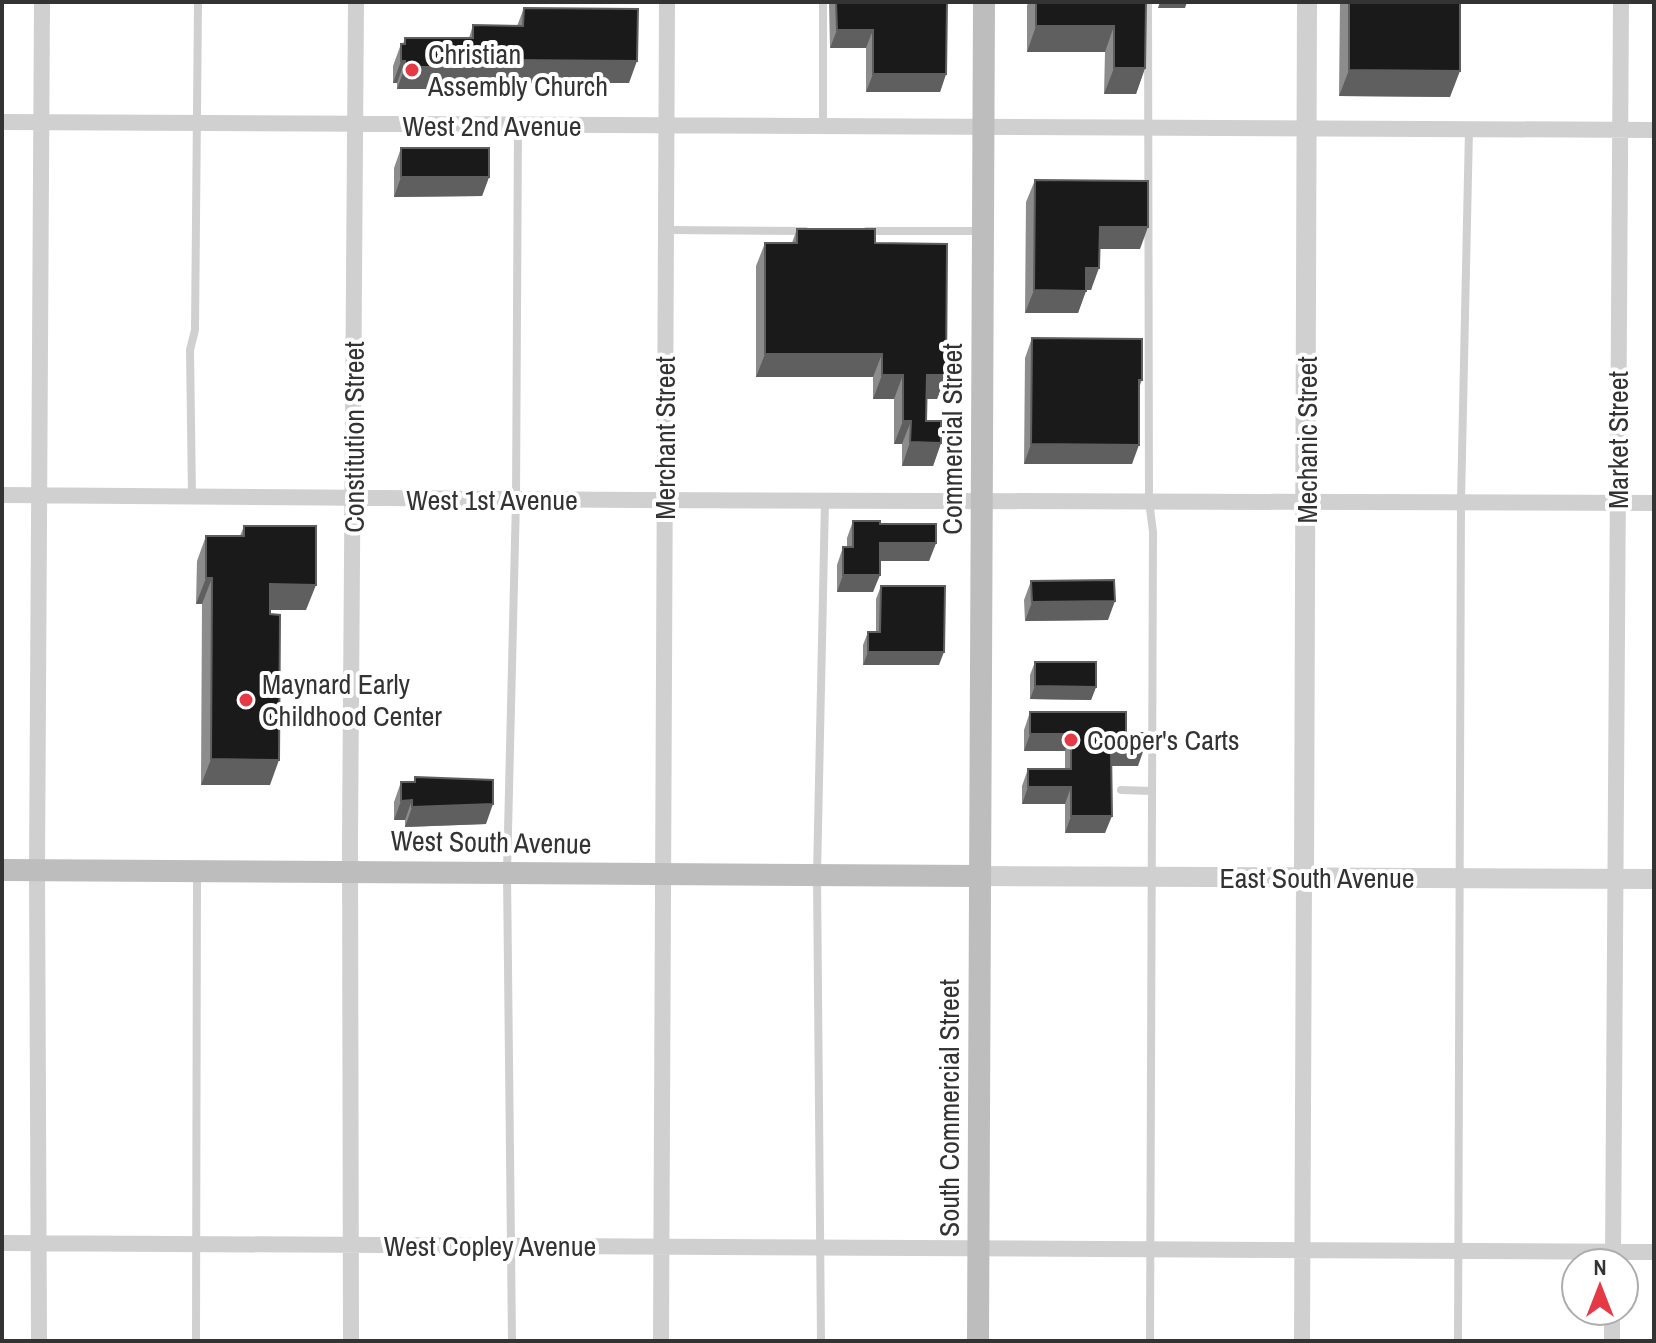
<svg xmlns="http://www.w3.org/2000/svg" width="1656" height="1343" font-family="'Archivo Narrow',sans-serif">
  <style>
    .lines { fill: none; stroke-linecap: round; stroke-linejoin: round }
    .service { stroke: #d0d0d0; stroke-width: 8 }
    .minor { stroke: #d0d0d0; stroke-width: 16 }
    .tertiary { stroke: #d0d0d0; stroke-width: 20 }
    .secondary { stroke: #bdbdbd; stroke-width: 22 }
    .wall { fill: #8c8c8c }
    .shaded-wall { fill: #5f5f5f }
    .building { fill: #1a1a1a; stroke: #5f5f5f; stroke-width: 2 }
    .poi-dot { fill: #e63946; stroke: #fff; stroke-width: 3 }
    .labels { text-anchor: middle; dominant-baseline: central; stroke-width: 8; stroke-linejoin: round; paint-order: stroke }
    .poi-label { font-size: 28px; fill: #333; stroke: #fff; text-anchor: start }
    .street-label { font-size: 28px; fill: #333; stroke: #fff }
  </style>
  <rect width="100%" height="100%" fill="#fff"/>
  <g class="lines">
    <path class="service" d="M823,2V127
      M1148,2L1149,501L1153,532L1150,1341
      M667,230L805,231
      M867,231H981
      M192,496L190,350L195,330L198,2
      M1121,790L1152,791
      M196,1341L197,874
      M512,1341L507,873L516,500L518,126
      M821,1341L817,875L825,501
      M1458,1341L1461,502L1469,129"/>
    <path class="minor" d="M2,122L1654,130
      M2,495L634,500L1654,503
      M2,1243L1654,1252
      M1613,1263L1621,2
      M39,1341L37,870L42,2
      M351,1341L350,840L356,2
      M661,1341L667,2
      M1302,1341L1304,878
      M1612,1341V1311"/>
    <path class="tertiary" d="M980,876L1654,879
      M1304,878L1307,2"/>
    <path class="secondary" d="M2,870L980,876
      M978,1341L984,2"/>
  </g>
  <path class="wall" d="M829,2H947L946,74L940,92H866V48H830Z
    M1028,2H1146L1145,68L1136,94H1104L1105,52H1027V6Z
    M1340,2H1460L1450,97L1339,96Z
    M524,8L629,83H489L487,86H445L444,89H397V83H393V66L401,44H403L405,38H469L473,25L517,26Z
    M401,148L489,177L482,196L394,197V168Z
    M1035,180L1140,249H1099L1091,290H1086L1078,313H1025L1026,202Z
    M797,229L875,243L946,375L937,399H927L926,421L941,443L933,466H902V444H894V399H873V377H756V266L765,243H792Z
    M1032,338L1142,380L1139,388L1132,464H1024L1025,358Z
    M853,521L880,524L936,543L929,561H880L873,592H837V565L843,547H847V538Z
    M244,526L306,610H270V785H201L202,604H196L197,561L206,536H240Z
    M1031,581L1108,620L1025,621L1024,600Z
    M881,586L939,665H863V645L868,632H876V599Z
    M1035,662L1096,687L1091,700L1030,699V675Z
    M1030,712L1126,733L1138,766H1111L1105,833H1065V804H1022V786L1028,769H1065V751H1024V730Z
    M415,777L486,824L405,827V820H394V802L401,782H414Z"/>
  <path class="shaded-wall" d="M1160,2H1187L1185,8H1158Z
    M1036,26H1114L1105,52H1027Z
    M837,30H873L866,48H830Z
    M495,60L637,61L629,83H489L487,86H445L444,89H397L405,67Z
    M401,61H405L397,83H393Z
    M1114,68H1145L1136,94H1104Z
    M1349,70L1460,71L1450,97L1339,96Z
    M873,74H946L940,92H866Z
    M401,177H489L482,196L394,197Z
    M1100,227H1148L1140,249H1092Z
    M1086,268H1099L1091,290H1078Z
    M1034,290L1086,291L1078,313H1025Z
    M765,354H882L873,377H756Z
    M882,375H903L894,399H873Z
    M927,375H946L937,399H918Z
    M903,421H911L902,444H894Z
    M910,442L941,443L933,466H902Z
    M1031,444L1139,445L1132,464H1024Z
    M880,543H936L929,561H873Z
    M843,575H880L873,592H837Z
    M206,578H212L202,604H196Z
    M270,584L316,585L306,610H261Z
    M1115,601L1108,620L1025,621L1032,602Z
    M868,652H944L939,665H863Z
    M1035,686L1096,687L1091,700L1030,699Z
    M1030,734H1071L1065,751H1024Z
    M1111,749H1144L1138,766H1105Z
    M211,759L279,760L270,785H201Z
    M1028,787H1071L1065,804H1022Z
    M412,800L405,820H394L401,801Z
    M493,804L486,824L405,827L412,807Z
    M1071,816H1112L1105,833H1065Z"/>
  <path class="building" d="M836,2H947L946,74H873V30H837Z
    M1036,2H1146L1145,68H1114V26H1036Z
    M1349,2H1460V71L1349,70Z
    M524,8L638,9L637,61L495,60V64H452V67H405V61H401V44H405V38H473V25L523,26Z
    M401,148H489V177H401Z
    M1035,180L1148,181V227H1100L1099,268H1086V291L1034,290Z
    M797,229H875V243L947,244L946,375H927L926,421H941V443L910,442L911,421H903V375H882V354H765V243H797Z
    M1032,338L1142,339V380H1139V445L1031,444Z
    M853,521H880V524H936V543H880V575H843V547H853Z
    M244,526H316V585L270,584V614L280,615L279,760L211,759L212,578H206V536H244Z
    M1114,580L1115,601L1032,602L1031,581Z
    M881,586H945L944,652H868V632H880Z
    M1035,662H1096V687L1035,686Z
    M1030,712H1126V733H1144V749H1111L1112,816H1071V787H1028V769H1071V734H1030Z
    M415,777L493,780V804L412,807V800L401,801V782H415Z"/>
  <g class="poi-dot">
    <circle cx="412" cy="70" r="8"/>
    <circle cx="246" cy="700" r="8"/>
    <circle cx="1071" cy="740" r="8"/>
  </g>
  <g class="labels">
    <g class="poi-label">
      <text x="428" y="54">Christian<tspan x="428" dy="32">Assembly Church</tspan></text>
      <text x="262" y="684">Maynard Early<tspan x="262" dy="32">Childhood Center</tspan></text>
      <text x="1087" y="740">Cooper's Carts</text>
    </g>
    <g class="street-label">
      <text x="492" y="126">West 2nd Avenue</text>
      <text transform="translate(354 437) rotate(-90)">Constitution Street</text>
      <text transform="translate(665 438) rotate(-90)">Merchant Street</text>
      <text transform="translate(952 439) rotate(-90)">Commercial Street</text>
      <text transform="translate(1307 440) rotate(-90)">Mechanic Street</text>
      <text transform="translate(1618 440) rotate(-90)">Market Street</text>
      <text x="492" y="500">West 1st Avenue</text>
      <text transform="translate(491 842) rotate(1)">West South Avenue</text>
      <text x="1317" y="878">East South Avenue</text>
      <text transform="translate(949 1108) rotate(-90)">South Commercial Street</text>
      <text x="490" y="1246">West Copley Avenue</text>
    </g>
  </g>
  <rect width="1656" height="1343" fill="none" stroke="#333333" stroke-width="8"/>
  <g transform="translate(1600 1287)"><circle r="38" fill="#ffffff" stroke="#adadad" stroke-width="2"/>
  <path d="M0-6L14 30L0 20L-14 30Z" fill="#e63946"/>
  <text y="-12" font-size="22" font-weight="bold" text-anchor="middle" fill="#333333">N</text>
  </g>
</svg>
